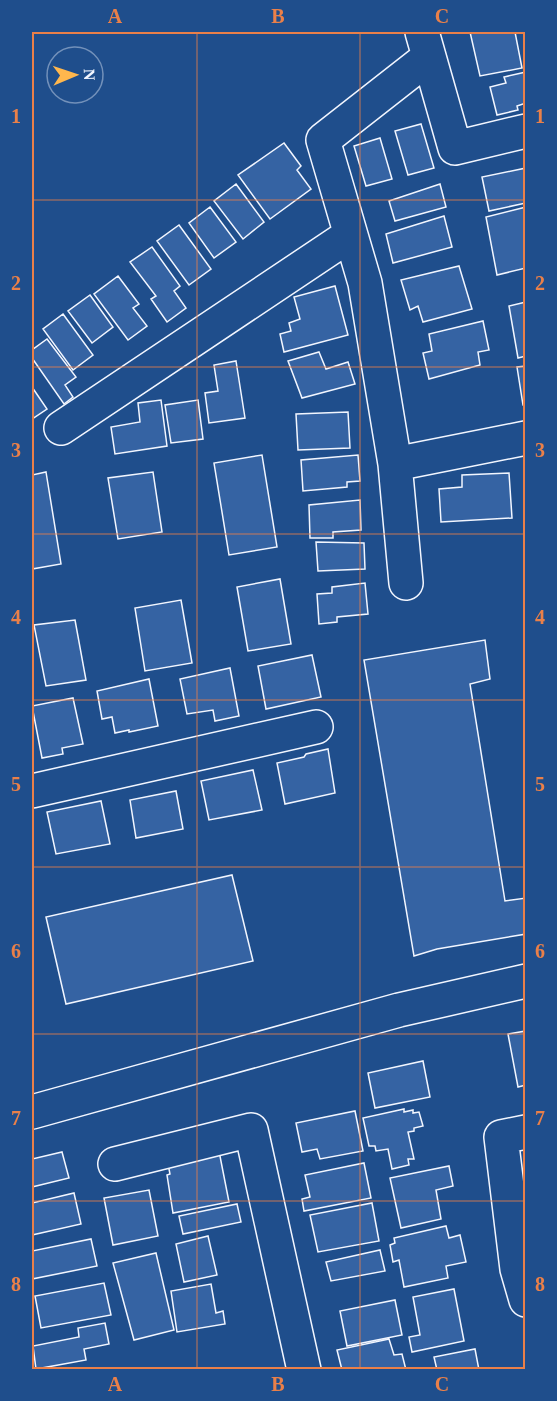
<svg xmlns="http://www.w3.org/2000/svg" width="557" height="1401" font-family="'Times New Roman',serif">
  <style>
    .building { fill: #3563a3; stroke: #f2f6ff; stroke-width: 1.5 }
    .lines { fill: none; stroke-linecap: round; stroke-linejoin: round }
    .minor-casing { stroke: #f2f6ff; stroke-width: 36 }
    .minor { stroke: #1f4e8c; stroke-width: 33 }
    .grid { fill: none; stroke: #ea8049; stroke-width: 1.5; stroke-opacity: 0.55 }
    .neatline { fill: none; stroke: #ea8049; stroke-width: 2 }
    .grid-label { font-size: 20px; text-anchor: middle; font-weight: bold; fill: #ea8049 }
  </style>
  <rect width="100%" height="100%" fill="#1f4e8c"/>
  <path class="building" d="M470,32H515L522,68L480,76Z
    M526,72V103L517,106L518,110L497,115L490,87L506,83L504,77Z
    M421,124L434,168L408,175L395,131Z
    M380,138L392,179L366,186L354,146Z
    M284,143L301,166L297,170L311,189L270,219L238,175Z
    M526,168V203L489,211L482,177Z
    M236,184L264,222L243,239L214,201Z
    M440,184L446,207L395,221L389,201Z
    M210,207L236,242L214,258L189,223Z
    M526,207V268L497,275L486,217Z
    M444,216L452,247L393,263L386,234Z
    M179,225L211,269L189,285L157,241Z
    M152,247L180,286L174,291L186,308L167,322L151,299L156,296L130,262Z
    M459,266L472,309L423,322L418,306L410,310L401,280Z
    M118,276L139,304L133,308L147,326L128,340L94,294Z
    M335,286L348,335L284,352L280,334L291,331L289,323L300,319L294,297Z
    M90,295L113,327L92,343L68,311Z
    M526,302V356L518,358L509,306Z
    M63,314L93,355L73,370L43,329Z
    M483,321L489,350L478,352L480,365L429,379L423,353L432,351L429,334Z
    M47,339L76,377L65,385L73,397L64,404L32,358V350Z
    M319,352L326,369L348,362L355,384L302,398L288,361Z
    M236,361L245,418L209,423L205,393L218,391L214,365Z
    M526,366V405H523L517,367Z
    M32,387L47,409L32,419Z
    M161,400L167,446L115,454L111,427L140,422L138,403Z
    M198,400L203,439L171,443L165,405Z
    M348,412L350,448L298,450L296,414Z
    M262,455L277,547L229,555L214,463Z
    M358,455L360,481L347,482V487L303,491L301,460Z
    M46,472L61,564L32,569V475Z
    M153,472L162,532L118,539L108,478Z
    M509,473L512,518L441,522L439,489L462,487V475Z
    M360,500L361,530L333,532V538H310L309,505Z
    M316,542L364,543L365,569L318,571Z
    M280,579L291,644L248,651L237,587Z
    M365,583L368,614L337,617V622L319,624L317,594L332,593V587Z
    M181,600L192,663L145,671L135,608Z
    M75,620L86,680L46,686L34,625Z
    M485,640L490,679L470,684L505,901L526,898V934L437,949L414,956L364,660Z
    M312,655L321,697L266,709L258,666Z
    M230,668L239,716L215,721L213,710L187,714L180,679Z
    M149,679L158,726L129,732V730L115,733L112,717L102,719L97,691Z
    M73,698L83,744L62,748L63,754L42,758L32,706Z
    M328,749L335,793L285,804L277,763L304,757L306,754Z
    M253,770L262,810L209,820L201,781Z
    M176,791L183,829L136,838L130,800Z
    M101,801L110,844L56,854L47,812Z
    M232,875L253,961L66,1004L46,917Z
    M526,1031V1085L518,1087L508,1034Z
    M423,1061L430,1097L375,1108L368,1073Z
    M404,1109V1112L413,1110V1113L419,1112L423,1126L414,1128V1131L408,1132L414,1159H408L409,1165L392,1169L388,1149L376,1151L375,1146H369L363,1118Z
    M355,1111L363,1151L320,1159L317,1149L302,1152L296,1123Z
    M218,1146L229,1202L173,1213L167,1175L170,1174L167,1159Z
    M62,1152L69,1178L32,1187V1159Z
    M364,1163L371,1198L304,1211L302,1199L310,1197L305,1175Z
    M449,1166L453,1186L436,1190L441,1219L401,1228L390,1178Z
    M149,1190L158,1236L113,1245L104,1198Z
    M74,1193L81,1224L32,1235V1203Z
    M372,1203L379,1241L318,1252L310,1215Z
    M237,1204L241,1222L183,1234L179,1216Z
    M446,1226L449,1238L460,1235L466,1262L446,1266L448,1278L404,1287L399,1260L393,1262L390,1245L395,1243L394,1238Z
    M208,1236L217,1275L184,1282L176,1244Z
    M91,1239L97,1266L32,1279V1251Z
    M380,1250L385,1271L331,1281L326,1262Z
    M156,1253L174,1330L134,1340L113,1263Z
    M104,1283L111,1315L41,1328L35,1296Z
    M211,1284L216,1313L223,1311L225,1324L177,1332L171,1291Z
    M454,1289L464,1341L412,1352L409,1337L420,1335L413,1297Z
    M395,1300L402,1335L347,1346L340,1311Z
    M105,1323L109,1344L84,1349L86,1360L36,1369L33,1346L79,1337L78,1328Z
    M389,1339L394,1355L402,1354L406,1370H342L337,1350Z
    M475,1349L479,1370H437L434,1357Z"/>
  <g class="lines">
    <g class="minor-casing">
      <path id="minor" d="M422,32L455,148L526,131
        M61,428L350,235
        M395,464L526,438
        M406,583L395,464L365,283L323,140L429,57
        M32,791L316,727
        M32,1112L399,1010L526,981
        M526,1132L501,1137L517,1269L526,1300
        M115,1164L251,1130L304,1370"/>
    </g>
    <use href="#minor" class="minor"/>
  </g>
  <path class="grid" d="M197,32V1370M360,32V1370M32,200H526M32,367H526M32,534H526M32,700H526M32,867H526M32,1034H526M32,1201H526"/>
  <rect width="557" height="1401" fill="none" stroke="#1f4e8c" stroke-width="66"/>
  <g transform="translate(75 75) rotate(88)"><circle r="28" fill="#1f4e8c" stroke="#7391ba" stroke-width="1.5"/>
  <path d="M0-4.5L10 22L0 15L-10 22Z" fill="#ffb74d"/>
  <text y="-9" font-size="16" font-weight="bold" text-anchor="middle" fill="#f2f6ff">N</text>
  </g>
  <rect x="33" y="33" width="491" height="1335" class="neatline"/>
  <g class="grid-label">
    <text x="115" y="23">A</text>
    <text x="278" y="23">B</text>
    <text x="442" y="23">C</text>
    <text x="16" y="123">1</text>
    <text x="540" y="123">1</text>
    <text x="16" y="290">2</text>
    <text x="540" y="290">2</text>
    <text x="16" y="457">3</text>
    <text x="540" y="457">3</text>
    <text x="16" y="624">4</text>
    <text x="540" y="624">4</text>
    <text x="16" y="791">5</text>
    <text x="540" y="791">5</text>
    <text x="16" y="958">6</text>
    <text x="540" y="958">6</text>
    <text x="16" y="1125">7</text>
    <text x="540" y="1125">7</text>
    <text x="16" y="1291">8</text>
    <text x="540" y="1291">8</text>
    <text x="115" y="1391">A</text>
    <text x="278" y="1391">B</text>
    <text x="442" y="1391">C</text>
  </g>
</svg>
